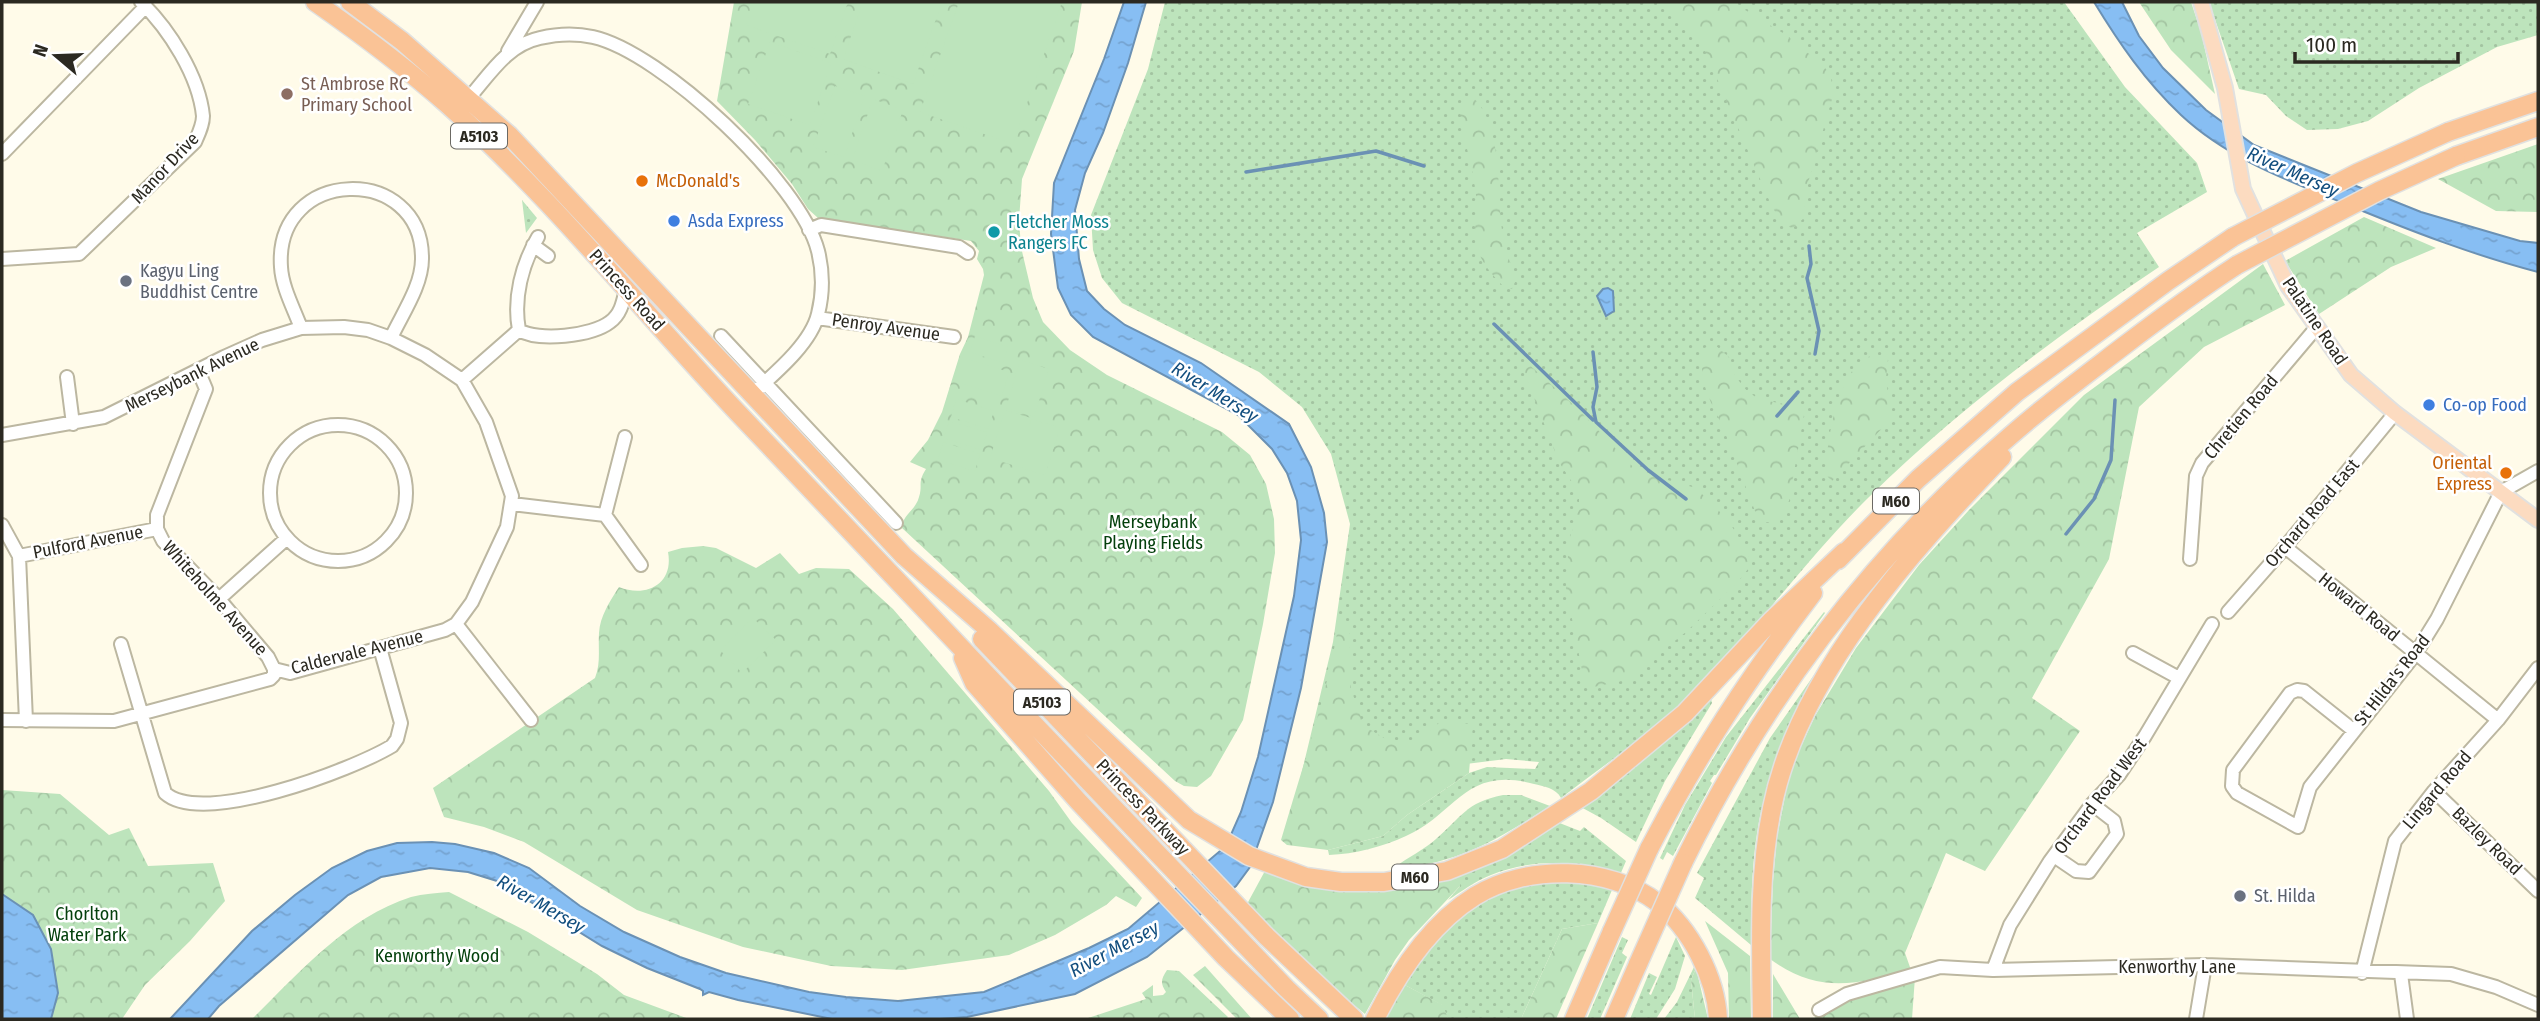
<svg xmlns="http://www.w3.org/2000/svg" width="2540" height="1021" font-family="'Fira Sans Condensed',sans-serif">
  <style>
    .grass { fill: url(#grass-dots) }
    .forest { fill: url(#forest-crowns) }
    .garden { fill: #bde4bc }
    .water { fill: url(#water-ripples); stroke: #6b91b4; stroke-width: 2 }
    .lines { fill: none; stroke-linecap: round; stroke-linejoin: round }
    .stream { stroke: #6b91b4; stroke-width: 3.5 }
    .minor-casing { stroke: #bcb7a1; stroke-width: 16 }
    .major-casing { stroke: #e1e1e0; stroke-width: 18 }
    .highway-casing { stroke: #e1e1e0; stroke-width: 21 }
    .minor { stroke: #fff; stroke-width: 12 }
    .major { stroke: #fcdbc0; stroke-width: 14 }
    .highway { stroke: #fac396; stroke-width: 18 }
    .highway-bridge-casing { stroke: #e1e1e0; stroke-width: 21; stroke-linecap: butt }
    .highway-bridge { stroke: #fac396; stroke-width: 18 }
    .education-dot { fill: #8d6e63; stroke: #fff; stroke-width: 2.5 }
    .food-dot { fill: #e8710a; stroke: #fff; stroke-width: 2.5 }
    .shop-dot { fill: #3f7fe0; stroke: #fff; stroke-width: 2.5 }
    .culture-dot { fill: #0f9aa8; stroke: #fff; stroke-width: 2.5 }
    .worship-dot { fill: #6b7280; stroke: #fff; stroke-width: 2.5 }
    .labels { text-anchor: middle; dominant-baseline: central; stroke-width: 5; stroke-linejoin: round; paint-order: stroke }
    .shield { fill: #fff; stroke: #6b6964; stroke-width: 2 }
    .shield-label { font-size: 16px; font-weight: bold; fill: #2b2921 }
    .education-label { font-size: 18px; fill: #785e54; stroke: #fff; text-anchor: start }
    .street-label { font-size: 18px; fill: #2b2921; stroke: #fff }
    .food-label { font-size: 18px; fill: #c56008; stroke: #fff; text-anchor: start }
    .shop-label { font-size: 18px; fill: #366cbe; stroke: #fff; text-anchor: start }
    .culture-label { font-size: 18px; fill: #0d838f; stroke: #fff; text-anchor: start }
    .worship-label { font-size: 18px; fill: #5b616d; stroke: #fff; text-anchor: start }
    .park-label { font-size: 18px; fill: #04400c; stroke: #fff }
    .water-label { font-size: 19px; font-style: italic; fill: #124e7e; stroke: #fff }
  </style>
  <defs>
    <pattern id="grass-dots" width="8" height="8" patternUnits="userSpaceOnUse" patternTransform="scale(1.75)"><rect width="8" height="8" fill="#bde4bc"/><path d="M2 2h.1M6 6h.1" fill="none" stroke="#a3c4a1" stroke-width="1.8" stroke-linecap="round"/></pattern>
    <pattern id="forest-crowns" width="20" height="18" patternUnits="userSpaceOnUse" patternTransform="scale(1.75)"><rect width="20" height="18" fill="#bde4bc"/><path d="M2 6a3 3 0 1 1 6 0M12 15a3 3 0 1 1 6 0" fill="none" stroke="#a3c4a1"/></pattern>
    <pattern id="water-ripples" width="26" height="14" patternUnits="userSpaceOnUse" patternTransform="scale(1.75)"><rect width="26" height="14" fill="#87bef3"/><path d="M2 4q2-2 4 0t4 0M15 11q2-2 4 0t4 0" fill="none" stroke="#75a3d0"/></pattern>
  </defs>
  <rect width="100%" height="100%" fill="#fffbe9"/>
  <path class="grass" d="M1165,2H2064L2125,87L2197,163L2207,192L2137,233L2159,267C2056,336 1956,411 1868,498C1807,558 1758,628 1698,688C1656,730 1608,762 1561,798C1556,788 1543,786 1534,784C1465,765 1456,814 1406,836C1382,847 1355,854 1329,855L1328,850L1383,836L1407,815L1469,773L1487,767L1535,769L1539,762L1506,759L1466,764L1293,809L1333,642L1350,524L1331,454L1302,407L1259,372L1122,303L1102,278L1093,250L1091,215L1148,69Z
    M2209,2H2538V35L2497,47L2419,88L2368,121L2338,129L2307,130L2286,116L2266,95L2239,89Z
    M522,200L537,218L526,233Z
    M1824,612L1825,613L1750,718L1716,775H1714L1710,781L1712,783L1673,856L1667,852L1663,860L1660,858L1685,805L1726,737Z
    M1828,655C1810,691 1790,728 1775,766C1752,822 1751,885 1751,945L1695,898L1704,878L1697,873L1770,738Z
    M1711,699L1712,703L1665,781L1636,842L1601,818L1579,806L1666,739Z
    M1503,795H1521L1550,806C1502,837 1453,867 1395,867C1408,857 1424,850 1436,839C1463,816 1465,803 1503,795Z
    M1557,822L1580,831L1584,827L1626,861L1620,875C1580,860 1532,858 1491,875C1475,881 1461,892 1448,900L1460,886L1421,881Z
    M1554,881L1592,884L1612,890L1598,923L1562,929L1521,1019H1448L1442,1005L1403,984C1432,943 1462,905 1511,887C1524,883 1541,883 1554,881Z
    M1622,937L1628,940L1622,953L1627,957L1600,1019H1587Z
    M1676,937L1685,956L1675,989L1656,1019H1630L1649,973L1657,977L1649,994L1651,995Z
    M1694,967L1696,968L1691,980L1695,1019H1664L1677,1002Z"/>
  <path class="forest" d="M734,2H1082L1074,51L1022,179L1019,220L1021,247L1033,298L1043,322L1070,350L1107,375L1222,432L1250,455L1266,484L1274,519L1275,553L1263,624L1243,720L1211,776L1197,787L1184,786L1175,781L902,528C902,515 916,510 919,497C923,485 917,483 926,469L910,462L928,440L942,412L960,354L968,337L984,275L983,269L977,259L979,251L971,241L818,218L808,209L792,184L755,140L717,101Z
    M1656,2H1732L1786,35L1825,67L1831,79L1834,92L1806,190L1804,218L1793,228L1782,225L1769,200L1700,39Z
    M2139,2H2191L2201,32L2215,94L2171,50Z
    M1472,96C1504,127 1496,188 1502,230C1505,247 1511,265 1515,282L1512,289H1506C1493,276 1480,262 1476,244C1473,229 1478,210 1476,195C1473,164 1461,135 1460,104Z
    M2538,144V212L2496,211L2438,179Z
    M2364,217L2436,248L2391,267L2319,314L2285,261Z
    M2263,264L2285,305L2204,347L2139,407L2109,559L2032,698L2080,731L1985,871L1946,853L1905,953L1911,970C1857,984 1819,995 1770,959L1773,881L1777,837L1787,786L1797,755L1815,716L1856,648L1919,565L1969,510L2084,395Z
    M1715,345L1730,358L1735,376L1747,391L1760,400L1799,406L1805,409L1789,501L1776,523L1764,522L1755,511C1745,486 1736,460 1726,435C1714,404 1696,385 1704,348Z
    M1876,355H1884L1888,359L1886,378L1891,419L1832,481L1826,475C1826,444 1836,382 1861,361C1865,357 1871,356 1876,355Z
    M1525,361L1578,409L1633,467L1664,479L1696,488L1728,520L1744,546L1752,564L1737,583L1686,632L1626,680L1589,688L1582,685V670L1566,588L1569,540L1579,509V493L1559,462L1522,367Z
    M703,546L716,548L756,568L780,553L799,574L816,568L849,569L893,609L1049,791L1072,823L1142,898L1136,907L1116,896L1106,905L1055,935L1009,955L902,970L831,966L743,947L637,910L524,842L484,827L444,817L433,788L595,678C601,663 598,649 599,633C600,616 610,601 619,587C646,598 674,584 668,552L682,548Z
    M1339,622L1349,632L1351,689L1364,726L1394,744L1415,743L1440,722L1473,724L1469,773L1407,815L1383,836L1328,850L1287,845L1281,840C1302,768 1327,696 1339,622Z
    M2,790L60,794L109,835L129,828L148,866L213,863L225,901L190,941L145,985L122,1019H2Z
    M1266,869L1421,881L1461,878L1460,886L1409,940L1395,960L1365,1014L1310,969L1247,904Z
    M449,892L528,932L597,974L624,995L689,1019H252C299,973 346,918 411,897C423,894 437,893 449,892Z
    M1705,921L1750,956L1751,1019H1729L1728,973Z
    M1598,923L1556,1019H1521L1562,929Z
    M1205,966L1252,1019H1237L1193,975Z
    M1696,968L1708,1019H1695L1691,980Z
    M1167,970L1179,971L1228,1017L1226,1019H1085L1146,999L1142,993L1153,985V996L1163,995L1166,992C1160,983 1161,979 1167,970Z
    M1773,974L1800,1019H1773Z
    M1915,977L1912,1019H1813L1841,998Z
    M1403,984L1443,1005L1448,1019H1385Z"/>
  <path class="garden" d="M754,2H848L830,54L746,25Z
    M863,2H942L913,84L843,59Z
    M959,2H1062L1013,144L920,112Z
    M770,42L831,63L810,125L748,104Z
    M835,86L865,96L844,157L813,147Z
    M873,99L903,110L882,171L852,160Z
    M975,336L1008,347L1003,363L970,352Z
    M961,357L1009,372L1002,396L954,381Z
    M1020,360L1049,369L1034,417L1006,408Z
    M956,399L994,411L988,429L951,417Z
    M1005,410L1031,418L1029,427L1032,419L1060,428L1045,475L990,458Z
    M949,421L987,432L982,450L944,438Z
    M943,442L980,454L975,471L938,460Z
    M753,618L776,640L742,673L720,650Z"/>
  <path class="water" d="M1124,2H1146L1128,63L1103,133L1085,173L1075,210L1079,259L1087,291L1104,309L1125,325L1201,363L1289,424L1311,467L1324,513L1327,542L1301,688L1273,802L1250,867L1236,886L1147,957L1075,994L967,1017L940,1019H832L738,1000L709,992L703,995V991L700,989L647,968L602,946L497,881L468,872L430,868L381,877L348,895L219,1006L208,1019H170L252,931L295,895L332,868L367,851L397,843L432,842L455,844L494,853L529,868L580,906L624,932L680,957L726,973L809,992L846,997L898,1001L984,992L1089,948L1128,929L1226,846L1241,812L1258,757L1294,596L1301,540L1297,501L1287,473L1272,449L1238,415L1093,337L1071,315L1058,288L1051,234L1054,183L1104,59Z
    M2094,2H2122L2139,36L2163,68L2206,110L2254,145L2421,212L2520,241L2538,243V272C2473,255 2411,231 2348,205C2289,181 2228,159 2181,115C2145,81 2119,43 2094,2Z
    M1608,288L1613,291L1614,311L1606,316L1597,296L1603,289Z
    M2,894L33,915L51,949L58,993L51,1019H2Z"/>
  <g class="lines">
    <path class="stream" d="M1246,172L1376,151L1424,166
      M1809,246L1811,264L1807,278L1819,331L1815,354
      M1494,324L1593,420
      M1593,352L1597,387L1593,407L1596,422L1648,470L1686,499
      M1777,416L1798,392
      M2066,534L2094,499L2111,460L2115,400"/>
    <g class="minor-casing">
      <path id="minor" d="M508,51L537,2
        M469,98C490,74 507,45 540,38C557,34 575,33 593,37C661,52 801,183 818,251C823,271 823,294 818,314C811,344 773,375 751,395
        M2,154L146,6
        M809,230L821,225L959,247L968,253
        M533,245L548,256
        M2,259L79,254L195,142C199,133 203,125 203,116C199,76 169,29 141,2
        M817,318L954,337
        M301,328C294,309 282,287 281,267C274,166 423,163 422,259C422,286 402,314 391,338
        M519,330C538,342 592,336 610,322C621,314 623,302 626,289
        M519,330C513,298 522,264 538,237
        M721,336L896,523
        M198,370L206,389L157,515V529L163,541L219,599L268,657L274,669
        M67,377L73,424
        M462,380L519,330
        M270 493a68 68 0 1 1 136 0a68 68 0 1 1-136 0Z
        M2,435L104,417L224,357L262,340L301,328L344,327L368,330L391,338L425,355L462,380L486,422L512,496L507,527L472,602L456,624L445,630L290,673L274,669V675L270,679L114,721L2,720
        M512,504L605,515L641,565
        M605,515L625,437
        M2,525L19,556L26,721
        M2285,547L2498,720
        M19,556L157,529
        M2190,559L2196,476L2202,463L2316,328
        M219,599L287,538
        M2228,612L2285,547L2395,413
        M456,624L531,720
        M121,644L165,793C202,827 352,770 392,746L397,739L401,723L380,648
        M2133,653L2179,678
        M2353,730L2304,691L2297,690L2290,693L2233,770L2232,786L2237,793L2298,827L2310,787L2416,653L2437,619L2501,492L2538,471
        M2434,791L2538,891
        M2054,856L2076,871L2089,872L2117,834L2114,821L2092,804
        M1993,970L2010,925L2050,861L2092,804L2119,775L2145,736L2212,624
        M2362,973L2395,841L2434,791L2498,720L2538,668
        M2401,974L2407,1019
        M1819,1010L1847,994L1940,967L1993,970L2205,965L2451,974L2496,987L2538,1005
        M2196,1019L2205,965"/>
    </g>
    <g class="major-casing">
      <path id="major" d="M2201,2L2225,88L2243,189L2288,286L2351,375L2395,413L2538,520"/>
    </g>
    <g class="highway-casing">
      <path id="highway" d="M315,2C361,34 405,67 447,104C553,199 642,311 739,414C921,606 1104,798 1287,989L1319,1019
        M350,2L402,41L509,135L904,556L990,631L1189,820L1249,856L1306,877L1341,882H1384L1447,871L1502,849L1591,791L1685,713L1772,620L1844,552
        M2448,132L2538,101
        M2456,156L2538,127
        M1838,560L1918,479L2017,392L2168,281L2233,237
        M982,639L1267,937L1354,1019
        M963,658L974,683L1078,801L1226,958L1290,1019
        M1649,849C1697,756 1749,677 1813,593
        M1683,863C1762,701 1872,555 2009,437C2045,405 2083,377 2121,348C2159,319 2197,291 2237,265
        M1375,1019C1398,973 1430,924 1475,896C1527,864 1609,865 1658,903C1691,929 1716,978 1718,1019
        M1574,1019L1612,931
        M1614,1019L1638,964
        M1762,1019C1761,949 1758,877 1772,808C1798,676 1911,552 2002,457"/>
    </g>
    <use href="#minor" class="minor"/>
    <use href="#major" class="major"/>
    <use href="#highway" class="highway"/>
    <g class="highway-bridge-casing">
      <path id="highway-bridge" d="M2233,237L2357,173L2448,132
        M2237,265L2379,191L2456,156
        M1612,931L1649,849
        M1638,964L1683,863"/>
    </g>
    <use href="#highway-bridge" class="highway-bridge"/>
  </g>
  <circle class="education-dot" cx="287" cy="94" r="7"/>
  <g class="food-dot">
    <circle cx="642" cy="181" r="7"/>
    <circle cx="2506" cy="473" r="7"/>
  </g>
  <g class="shop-dot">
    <circle cx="674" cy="221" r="7"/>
    <circle cx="2429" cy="405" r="7"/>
  </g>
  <circle class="culture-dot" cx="994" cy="232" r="7"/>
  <g class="worship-dot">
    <circle cx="126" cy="281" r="7"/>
    <circle cx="2240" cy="896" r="7"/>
  </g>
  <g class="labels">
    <g class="shield">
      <rect x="451" y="123.5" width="56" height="25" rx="5"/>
      <rect x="1873" y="488.5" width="46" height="25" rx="5"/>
      <rect x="1014" y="689.5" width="56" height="25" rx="5"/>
      <rect x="1392" y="864.5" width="46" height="25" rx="5"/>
    </g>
    <g class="shield-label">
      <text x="479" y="136">A5103</text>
      <text x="1896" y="501">M60</text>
      <text x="1042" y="702">A5103</text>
      <text x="1415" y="877">M60</text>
    </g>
    <g class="education-label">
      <text x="301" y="84">St Ambrose RC<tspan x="301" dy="21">Primary School</tspan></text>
    </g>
    <g class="street-label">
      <text transform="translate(165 168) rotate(-47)">Manor Drive</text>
      <text transform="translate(627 290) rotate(48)">Princess Road</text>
      <text transform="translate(2315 321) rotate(56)">Palatine Road</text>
      <text transform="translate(886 327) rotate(8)">Penroy Avenue</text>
      <text transform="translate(192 375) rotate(-26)">Merseybank Avenue</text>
      <text transform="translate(2241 417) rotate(-50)">Chretien Road</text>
      <text transform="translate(2312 513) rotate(-50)">Orchard Road East</text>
      <text transform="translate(88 542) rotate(-11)">Pulford Avenue</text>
      <text transform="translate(215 598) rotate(48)">Whiteholme Avenue</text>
      <text transform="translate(2359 607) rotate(39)">Howard Road</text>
      <text transform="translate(357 652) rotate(-14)">Caldervale Avenue</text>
      <text transform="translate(2392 680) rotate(-52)">St Hilda's Road</text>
      <text transform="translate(2437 790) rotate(-50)">Lingard Road</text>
      <text transform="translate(2100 796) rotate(-53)">Orchard Road West</text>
      <text transform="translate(1143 807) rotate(46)">Princess Parkway</text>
      <text transform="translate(2487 841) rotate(44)">Bazley Road</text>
      <text x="2177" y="967">Kenworthy Lane</text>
    </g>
    <g class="food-label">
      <text x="656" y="181">McDonald's</text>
      <text x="2492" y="463" text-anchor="end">Oriental<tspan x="2492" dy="21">Express</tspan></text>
    </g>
    <g class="shop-label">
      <text x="688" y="221">Asda Express</text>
      <text x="2443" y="405">Co-op Food</text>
    </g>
    <g class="culture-label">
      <text x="1008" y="222">Fletcher Moss<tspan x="1008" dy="21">Rangers FC</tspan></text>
    </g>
    <g class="worship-label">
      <text x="140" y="271">Kagyu Ling<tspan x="140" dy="21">Buddhist Centre</tspan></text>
      <text x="2254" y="896">St. Hilda</text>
    </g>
    <g class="park-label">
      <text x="1153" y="522">Merseybank<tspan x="1153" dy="21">Playing Fields</tspan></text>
      <text x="87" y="914">Chorlton<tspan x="87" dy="21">Water Park</tspan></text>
      <text x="437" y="956">Kenworthy Wood</text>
    </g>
    <g class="water-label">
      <text transform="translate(2293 172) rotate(24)">River Mersey</text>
      <text transform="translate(1215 392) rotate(32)">River Mersey</text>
      <text transform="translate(541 904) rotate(30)">River Mersey</text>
      <text transform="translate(1114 949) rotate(-28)">River Mersey</text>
    </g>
  </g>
  <rect width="2540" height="1021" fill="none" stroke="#2b2921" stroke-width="7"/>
  <g transform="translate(56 56) rotate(289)" stroke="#ffffff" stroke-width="5" paint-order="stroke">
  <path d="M0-5L12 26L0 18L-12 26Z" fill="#2b2921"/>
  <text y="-10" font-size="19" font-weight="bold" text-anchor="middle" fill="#2b2921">N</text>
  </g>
  <path d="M2295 52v10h163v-10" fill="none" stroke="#2b2921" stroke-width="3.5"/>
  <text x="2306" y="52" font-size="21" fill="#2b2921" stroke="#ffffff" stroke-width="5" paint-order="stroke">100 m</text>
</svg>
